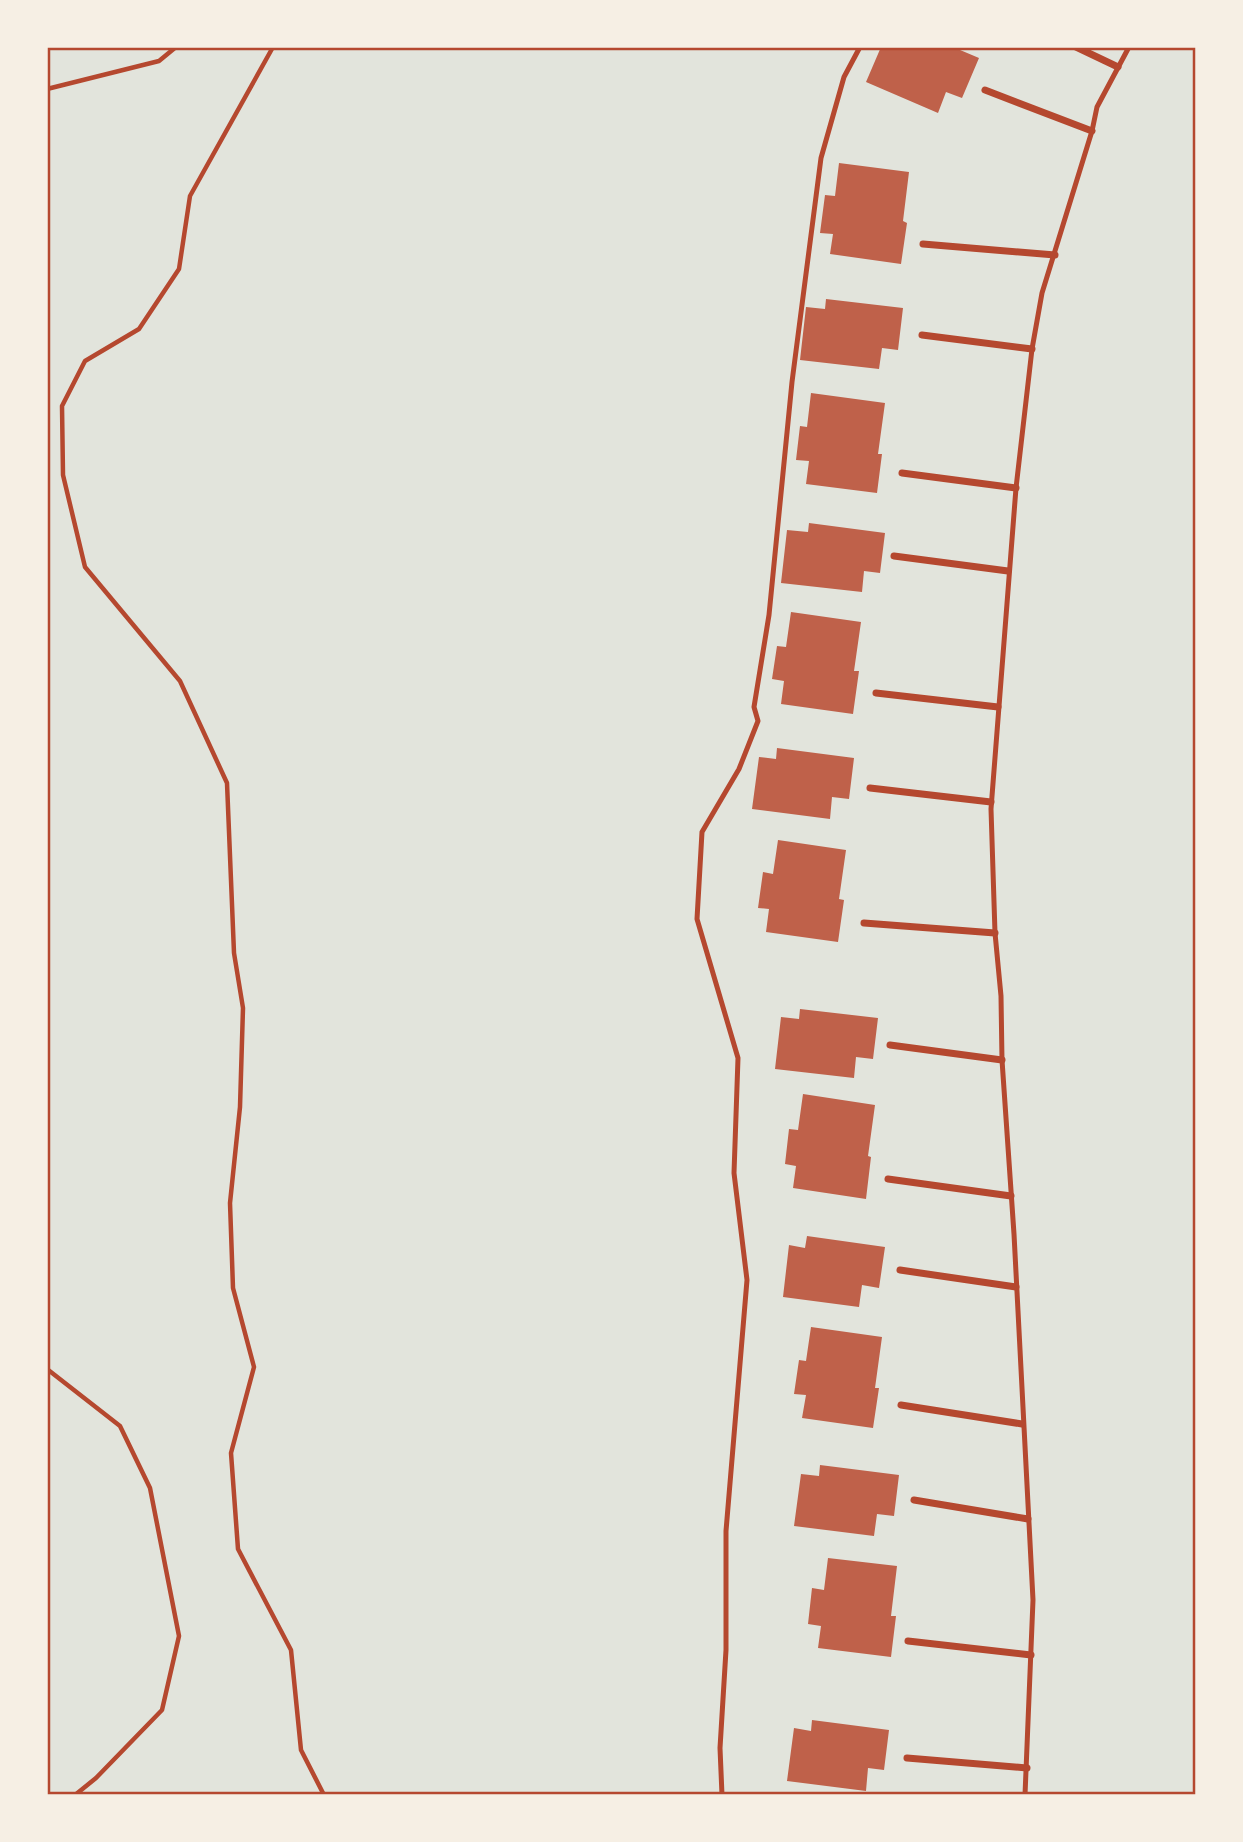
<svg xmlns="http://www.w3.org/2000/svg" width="1243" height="1842" font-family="Signika,sans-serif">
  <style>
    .green { fill: #e2e4dc }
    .building { fill: #bf614a }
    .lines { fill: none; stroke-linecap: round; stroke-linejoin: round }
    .path { stroke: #b5482f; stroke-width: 4.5 }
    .service { stroke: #b5482f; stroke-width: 5 }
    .minor { stroke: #b5482f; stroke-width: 7 }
    .neatline { fill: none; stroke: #b5482f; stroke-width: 2.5 }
  </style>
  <rect width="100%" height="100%" fill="#f6efe4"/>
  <path class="green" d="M47,47H1196V1795H47Z"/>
  <path class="building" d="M881,47H953L979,58L962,98L946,92L938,113L866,82Z
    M839,163L909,172L903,221L907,223L901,264L830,254L833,234L820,233L825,195L835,196Z
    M826,299L903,308L898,350L882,348L879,369L800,360L806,307L825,309Z
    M811,393L885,403L878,454H882L877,493L806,484L809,461L796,460L800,426L807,427Z
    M809,523L885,533L880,573L864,571L862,592L781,583L787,530L808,532Z
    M791,612L861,622L854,671H859L853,714L781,704L784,681L772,679L777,646L786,647Z
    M777,748L854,758L849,799L832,797L830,819L752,809L759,757L776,759Z
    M778,840L846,850L839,899L844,900L838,942L766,932L769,909L758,908L763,872L773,874Z
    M800,1009L878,1018L873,1059L856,1057L854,1078L775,1069L781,1017L799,1019Z
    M803,1094L875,1105L868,1156L871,1157L866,1199L793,1188L796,1166L785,1164L789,1129L798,1130Z
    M807,1236L885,1247L879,1288L862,1285L859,1307L783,1297L789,1245L805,1248Z
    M811,1327L882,1337L875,1388H879L873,1428L802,1418L806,1395L794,1394L799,1360L806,1361Z
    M820,1465L899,1475L894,1516L877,1514L874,1536L794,1526L801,1474L819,1476Z
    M828,1558L897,1566L891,1616H896L891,1657L818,1648L821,1626L808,1624L812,1588L824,1590Z
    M812,1720L889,1730L884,1770L868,1768L866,1791L787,1781L794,1728L811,1731Z"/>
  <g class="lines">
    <path class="path" d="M273,47L190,196L179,269L139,329L85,361L62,406L63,475L85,567L180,681L227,783L234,953L243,1008L240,1107L230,1203L233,1288L254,1367L231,1453L238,1549L291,1650L301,1750L324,1795
      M47,89L159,61L176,47
      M47,1369L120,1426L150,1488L179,1636L162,1710L96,1778L75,1795"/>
    <path class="service" d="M722,1795L720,1748L726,1650V1531L747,1280L734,1173L738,1058L697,919L702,832L739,769L758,721L754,707L769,615L792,382L821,158L844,77L860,47
      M1025,1795L1033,1600L1014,1234L1002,1060L1001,996L995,933L991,809L1016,488L1032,349L1042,293L1092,131L1097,107L1129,47"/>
    <path class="minor" d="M1076,47L1118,67
      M985,90L1092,131
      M923,244L1055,255
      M922,335L1032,349
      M902,473L1016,488
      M894,556L1008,571
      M876,693L998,707
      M870,788L991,802
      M864,923L995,933
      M890,1045L1002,1060
      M888,1179L1011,1196
      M900,1270L1016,1287
      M901,1405L1022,1424
      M914,1500L1028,1519
      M908,1641L1031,1655
      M907,1758L1027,1768"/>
  </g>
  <rect width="1243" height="1842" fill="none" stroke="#f6efe4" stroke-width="98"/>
  <rect x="49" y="49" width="1145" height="1744" class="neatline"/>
</svg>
